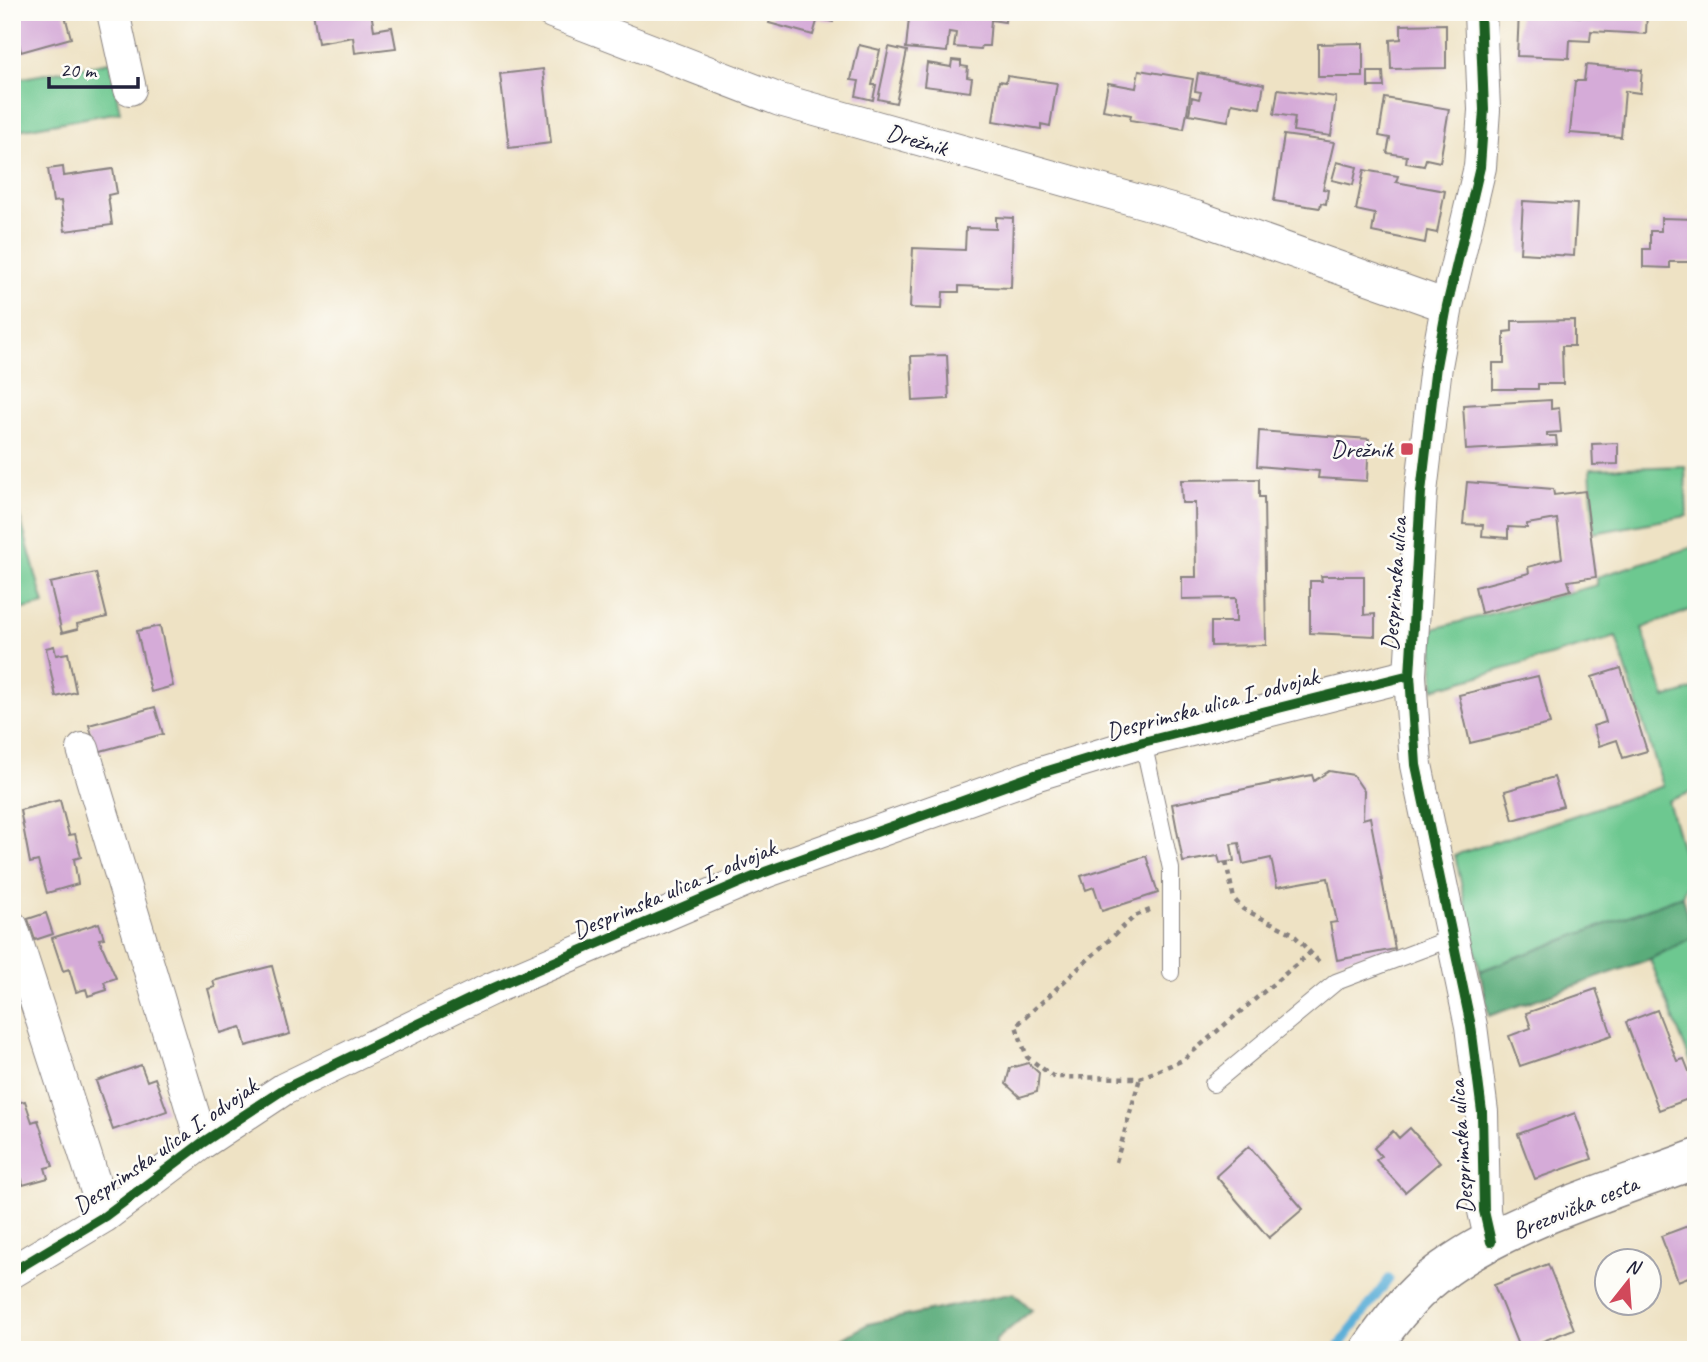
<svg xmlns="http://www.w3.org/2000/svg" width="1708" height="1362" font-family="Caveat,sans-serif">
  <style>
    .green { fill: #6dc890; stroke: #487566; stroke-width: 2 }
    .forest { fill: #5aac7a; stroke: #3e675a; stroke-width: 2 }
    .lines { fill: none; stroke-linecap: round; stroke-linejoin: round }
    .stream { stroke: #5cafd8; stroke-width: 9 }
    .building { fill: #d5abd8 }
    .service-casing { stroke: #888280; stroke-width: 18 }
    .minor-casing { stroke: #888280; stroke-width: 34 }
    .secondary-casing { stroke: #888280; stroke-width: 41 }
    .path { stroke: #888280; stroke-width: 4.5; stroke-dasharray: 5 5; stroke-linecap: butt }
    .service { stroke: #fff; stroke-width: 16 }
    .minor { stroke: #fff; stroke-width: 32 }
    .secondary { stroke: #fff; stroke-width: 38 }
    .cycleway-casing { stroke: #fdfcf7; stroke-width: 15 }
    .cycleway { stroke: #1b5e20; stroke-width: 10 }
    .poi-dot { fill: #d1495b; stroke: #fdfcf7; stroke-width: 2.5 }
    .labels { text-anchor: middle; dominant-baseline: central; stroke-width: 5; stroke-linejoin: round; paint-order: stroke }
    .street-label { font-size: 24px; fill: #22223b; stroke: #fdfcf7 }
    .poi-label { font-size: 24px; fill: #22223b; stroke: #fdfcf7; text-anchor: end }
  </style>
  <rect width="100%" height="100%" fill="#fdfcf7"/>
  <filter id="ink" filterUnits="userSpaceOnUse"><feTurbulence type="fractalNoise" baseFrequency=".0143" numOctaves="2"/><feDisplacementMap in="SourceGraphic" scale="14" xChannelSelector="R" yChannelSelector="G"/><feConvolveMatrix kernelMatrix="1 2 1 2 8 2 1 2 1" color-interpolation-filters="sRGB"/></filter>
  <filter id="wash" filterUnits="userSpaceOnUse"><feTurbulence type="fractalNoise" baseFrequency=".00686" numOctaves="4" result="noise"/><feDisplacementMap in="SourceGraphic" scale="28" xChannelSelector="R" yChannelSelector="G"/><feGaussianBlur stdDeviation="1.57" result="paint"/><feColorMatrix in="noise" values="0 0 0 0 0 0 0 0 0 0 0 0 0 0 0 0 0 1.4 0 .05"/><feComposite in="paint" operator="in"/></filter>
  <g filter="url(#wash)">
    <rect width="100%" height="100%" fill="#eee2c4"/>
    <path class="green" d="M110,62L120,112L12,131V80Z
      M1685,466L1687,516L1594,533L1590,469Z
      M12,489L44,604L12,612Z
      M1696,546V608L1642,628L1665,698L1696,688V790L1668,801L1690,876L1682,896L1480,971L1455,855L1663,786L1616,637L1434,689L1433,629L1597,585V577Z
      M1696,921V1076L1650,959L1692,937L1689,923Z"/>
    <path class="forest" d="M1682,896L1693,937L1650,959L1489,1016L1480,971Z
      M1014,1293L1032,1310L996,1340L995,1350H823L868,1324Z"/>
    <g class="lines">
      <path class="stream" d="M1336,1350L1389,1279"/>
    </g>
    <g id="blocks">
      <path class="building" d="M12,12H64L71,38L21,52Z
        M313,12H371L374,30L392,27L396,48L355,53L353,37L318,43Z
        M772,12H836L833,22L818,18L813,35L769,23Z
        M904,12H1006L1005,22L991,20L989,46H982L981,49L954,47L956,33L949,32L947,52L906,48L909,18H903Z
        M1519,12H1571V16L1592,17V12H1647L1646,34L1591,31L1590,41L1570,40L1569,58L1517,56Z
        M1446,24V68L1391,69L1390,40L1401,39V25Z
        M1363,43V77H1318V44Z
        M859,45L880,50L872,85H876L873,100L856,96L859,81L851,80Z
        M889,47L907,51L896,103L878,99Z
        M952,60L961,61V66L968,67L967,77L972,78L970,92L924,86L927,63L951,67Z
        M1586,65L1642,70L1640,93L1625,91L1621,137L1570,133L1575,81H1584Z
        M543,69L551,143L509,148L500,74Z
        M1139,70L1193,79L1184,129L1130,120L1131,115L1103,110L1108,83L1136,88Z
        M1368,72H1383L1384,87H1368Z
        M1198,73L1264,84L1260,108L1232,103L1228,121L1189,114L1192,97L1199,99L1201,92L1195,91Z
        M1007,76L1057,83L1050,126L1041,124V129L993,121L999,81L1006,82Z
        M1278,89L1336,97L1331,136L1293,131L1295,117L1274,114Z
        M1385,98L1449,109L1440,162L1426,159L1424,166L1406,163L1407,156L1387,153L1390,138L1379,136Z
        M1284,135L1334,142L1323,189L1328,190L1326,204L1321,203L1320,208L1274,201Z
        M1337,162L1357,167L1353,185L1332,180Z
        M63,167L64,176L113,169L117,193L108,195L112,225L65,231L61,201L53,202L48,169Z
        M1364,170L1398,176L1396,182L1445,191L1437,233L1427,231L1425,243L1372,232L1375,214L1356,210Z
        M1523,201L1577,204L1574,256L1520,253Z
        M996,217L1013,218L1011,288L959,286V292H943L942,309L910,308L913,248L965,250L966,228L996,229Z
        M1661,218L1696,219V262H1670V268L1643,267V249H1650V231H1661Z
        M1574,320V346H1562L1563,384H1538V389H1493V363H1504V332L1512,331V321Z
        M947,355L949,399L913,401L911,356Z
        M1551,400V409L1559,408L1561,432L1547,433V436H1556L1557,445L1466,450L1463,405Z
        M1259,431L1369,439L1367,481L1318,478L1319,471L1257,466Z
        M1618,443V464L1593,465L1592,444Z
        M1259,479V497H1264L1266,645L1211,646V622H1236V598L1182,599V577H1196L1195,503H1182L1181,480Z
        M1467,482L1553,489L1554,495L1585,491L1596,577L1568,581L1571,590L1481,613L1475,587L1529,573L1528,567L1562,558L1557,519L1527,524V528L1508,527V538L1482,536L1483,525L1463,524Z
        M96,573L107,617L77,624L78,629L62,633L50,583Z
        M1321,576H1364V615L1375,614V636L1310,633V581H1322Z
        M160,626L173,686L151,692L137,631Z
        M54,646L56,655L68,653L76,692L56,697L46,648Z
        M1621,668L1647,751L1623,758L1617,740L1599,746L1593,726L1606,722L1592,677Z
        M1538,676L1550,724L1470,743L1459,695Z
        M155,707L163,734L97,752L89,725Z
        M1329,771L1353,775L1364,791L1363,819L1370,817L1395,949L1337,960L1330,923L1337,922L1328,878L1277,887L1271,858L1243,864L1239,843L1231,844L1234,861L1220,863L1218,856L1183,862L1172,804L1312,775L1314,781Z
        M1554,777L1563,806L1513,820L1505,791Z
        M60,800L69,835L75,834L81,857L74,859L78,884L47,893L38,861L30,863L20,810Z
        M1146,856L1158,893L1102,911L1094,887L1086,890L1081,876Z
        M46,913L53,934L35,940L28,919Z
        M99,923L104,938L99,939L116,978L104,982L107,990L88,996L86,989L76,992L69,969L63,971L52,938Z
        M272,966L290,1034L246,1046L241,1027L220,1033L208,989L215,987L213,981Z
        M1596,989L1612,1035L1520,1066L1509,1036L1531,1028L1526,1013Z
        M1657,1010L1677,1061L1684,1059L1696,1089V1096L1659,1110L1626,1022Z
        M1028,1063L1039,1073L1037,1092L1020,1097L1006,1084L1010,1068Z
        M141,1065L147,1081L155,1078L167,1111L113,1130L96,1081Z
        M25,1101L32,1122L38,1120L53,1166L45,1168L48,1178L23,1185L22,1179L12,1182V1104Z
        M1575,1113L1592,1159L1535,1179L1518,1134Z
        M1410,1128L1440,1162L1405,1192L1376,1160L1381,1156L1374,1148L1393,1131L1399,1138Z
        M1249,1146L1303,1209L1269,1238L1216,1176Z
        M1696,1223V1289L1694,1290L1688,1277L1678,1281L1661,1236Z
        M1548,1264L1574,1329L1520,1350L1494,1285Z"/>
    </g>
  </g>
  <g filter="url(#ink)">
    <use href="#blocks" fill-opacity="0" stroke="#888280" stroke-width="2"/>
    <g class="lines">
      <g class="service-casing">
        <path id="service" d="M1143,742L1171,869V973
          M1213,1084L1336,982L1452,938"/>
      </g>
      <g class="minor-casing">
        <path id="minor" d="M113,12L130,89
          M552,12L780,100L1196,217L1447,306
          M1480,12L1484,110L1480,167L1447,306L1436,366L1421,492L1410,675L1416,765L1471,1026L1482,1112L1484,1211L1491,1242
          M83,749L202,1143
          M12,927L105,1216
          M12,1272L105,1216L202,1143L284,1089L491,989L765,872L1038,774L1143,742L1410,675"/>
      </g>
      <g class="secondary-casing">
        <path id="secondary" d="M1370,1350C1391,1319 1415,1289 1446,1268C1512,1220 1619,1188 1696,1159"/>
      </g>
      <path class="path" d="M1226,862L1234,899L1243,909L1292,933L1322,965
        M1150,910L1135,916L1016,1026L1027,1057L1054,1077L1140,1078L1183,1060L1311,952
        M1116,1162L1140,1078"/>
      <use href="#service" class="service"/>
      <use href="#minor" class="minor"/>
      <use href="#secondary" class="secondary"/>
      <g class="cycleway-casing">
        <path id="cycleway" d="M1480,12L1484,110L1480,167L1447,306L1436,366L1421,492L1410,675L1416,765L1471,1026L1482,1112L1484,1211L1491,1242
          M12,1272L105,1216L202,1143L284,1089L491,989L765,872L1038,774L1143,742L1410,675"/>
      </g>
      <use href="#cycleway" class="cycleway"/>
    </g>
  </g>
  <rect class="poi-dot" x="1400" y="442" width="14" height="14" rx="3.5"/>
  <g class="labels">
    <g class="street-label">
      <text transform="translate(917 140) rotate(16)">Drežnik</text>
      <text transform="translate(1394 584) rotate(-86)">Desprimska ulica</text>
      <text transform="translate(1212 704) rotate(-15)">Desprimska ulica I. odvojak</text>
      <text transform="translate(674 889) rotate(-23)">Desprimska ulica I. odvojak</text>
      <text transform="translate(165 1146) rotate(-35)">Desprimska ulica I. odvojak</text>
      <text transform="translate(1461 1147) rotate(-94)">Desprimska ulica</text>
      <text transform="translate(1575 1207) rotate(-22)">Brezovička cesta</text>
    </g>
    <g class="poi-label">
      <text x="1393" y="449">Drežnik</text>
    </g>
  </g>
  <rect width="1708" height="1362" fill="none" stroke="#fdfcf7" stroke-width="42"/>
  <g transform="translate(1628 1282) rotate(17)"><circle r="33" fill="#fdfcf7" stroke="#a5a5ac" stroke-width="2"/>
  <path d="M0-5L12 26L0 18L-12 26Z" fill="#d1495b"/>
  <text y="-10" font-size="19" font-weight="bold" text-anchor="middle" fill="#22223b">N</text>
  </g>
  <path d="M49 77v10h89v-10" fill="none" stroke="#22223b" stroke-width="3.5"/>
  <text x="60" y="77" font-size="21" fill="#22223b" stroke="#fdfcf7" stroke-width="5" paint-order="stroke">20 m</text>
</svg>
